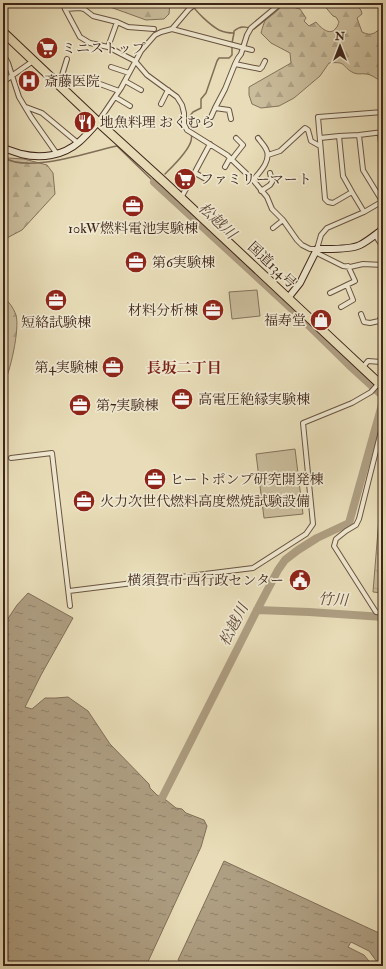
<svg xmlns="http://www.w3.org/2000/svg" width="386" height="969" font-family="'IM FELL Double Pica','Noto Serif JP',serif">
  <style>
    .grass { fill: #cbbe9d; stroke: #84725c }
    .forest { fill: url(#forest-firs); stroke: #84725c }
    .park { fill: url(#park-crowns); stroke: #84725c }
    .water { fill: url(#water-ripples); stroke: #816e58 }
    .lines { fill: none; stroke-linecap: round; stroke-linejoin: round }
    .stream { stroke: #816e58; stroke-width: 1.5 }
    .river { stroke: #ae9e82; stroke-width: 8 }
    .street-casing { stroke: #685342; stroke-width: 6 }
    .secondary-casing { stroke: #3e251a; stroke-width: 8 }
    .highway-casing { stroke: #3e251a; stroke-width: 10 }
    .street { stroke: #f0e9d1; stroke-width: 4 }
    .secondary { stroke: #f0e9d1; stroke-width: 6 }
    .highway { stroke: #e8ddb8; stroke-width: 8 }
    .labels { text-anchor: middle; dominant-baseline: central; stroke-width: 3.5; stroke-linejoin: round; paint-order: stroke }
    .poi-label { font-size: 14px; fill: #3e251a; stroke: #f0e9d1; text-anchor: start }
    .street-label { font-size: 14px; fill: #3e251a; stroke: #f0e9d1 }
    .water-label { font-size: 15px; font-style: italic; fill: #604939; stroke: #f0e9d1 }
    .neighbourhood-label { font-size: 15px; font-weight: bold; fill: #7a1f14; stroke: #f0e9d1 }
  </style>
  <defs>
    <pattern id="forest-firs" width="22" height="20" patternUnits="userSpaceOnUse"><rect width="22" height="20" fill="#cbbe9d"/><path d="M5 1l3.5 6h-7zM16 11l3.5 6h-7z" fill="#afa387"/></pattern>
    <pattern id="park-crowns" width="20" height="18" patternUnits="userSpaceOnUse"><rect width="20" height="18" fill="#cbbe9d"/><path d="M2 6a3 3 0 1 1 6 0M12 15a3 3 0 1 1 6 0" fill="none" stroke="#afa387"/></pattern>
    <pattern id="water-ripples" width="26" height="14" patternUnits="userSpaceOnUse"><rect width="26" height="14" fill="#ae9e82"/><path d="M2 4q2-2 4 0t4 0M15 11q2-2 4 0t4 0" fill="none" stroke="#8f816a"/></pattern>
  </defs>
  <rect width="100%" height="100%" fill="#e8ddb8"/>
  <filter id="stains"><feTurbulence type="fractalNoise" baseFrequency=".005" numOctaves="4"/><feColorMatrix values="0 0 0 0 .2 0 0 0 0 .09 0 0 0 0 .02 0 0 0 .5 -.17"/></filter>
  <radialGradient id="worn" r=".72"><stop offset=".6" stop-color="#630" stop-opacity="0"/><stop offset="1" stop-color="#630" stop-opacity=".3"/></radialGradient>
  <path class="grass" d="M257,290L260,316L232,319L229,292Z
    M295,449L303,514L264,518L256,454Z"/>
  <path class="forest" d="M92,3H170L169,14L164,19L146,20L99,3Z
    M322,3H344L346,5C353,5 361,5 362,14L357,18L362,32C372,37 375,33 383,26V82C378,80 371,74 366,74C361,73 359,75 354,73C341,67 348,61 329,63L320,76L294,98L279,106L261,108L252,104L249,95V87L291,63L290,53L271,43L261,33C264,21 269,7 284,6C289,5 295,8 300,9L306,18L304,21L309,26L316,22C320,27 330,37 336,28C338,26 338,24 339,22L336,17L333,16Z
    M8,158L24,159L47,165L53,173L55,194L22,230L3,240V159Z
    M3,297C9,302 13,307 16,315C20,329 10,373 3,386Z"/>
  <path class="park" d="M379,518H383V593L373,592Z"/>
  <path class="water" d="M28,593L73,618L41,675L25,707L32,709L45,698H56L68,697L88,711L110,744L149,784L150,788L157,795L166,800L176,808L182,809L186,813L204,820L207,826L201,847L146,966H3V626L17,605Z
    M224,861L379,933L381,928L383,930V966H380L369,951L351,942L348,947L364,955L373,966H180L181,962L178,960Z"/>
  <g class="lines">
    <path class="stream" d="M234,33V31C241,25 246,27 254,29L274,13L285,3
      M3,157C29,174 87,152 117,146L154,182L156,180
      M165,174C173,166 188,152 191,141C193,134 190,125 188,118L193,112L201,108V99L206,93L217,61L219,58H229L232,55V43L234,33C229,33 223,32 219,30C210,25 195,11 191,3"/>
    <path class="river" d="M154,182L293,310L349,365L383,396
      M257,610L309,612L383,617
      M162,798L257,610L278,570L285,560L298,550L317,538L349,523L383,401"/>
    <g class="street-casing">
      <path id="street" d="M63,3L65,9L80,37L90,43L108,47L135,61L147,75L177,97L182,105L184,113V124L187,130L227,155L253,180L267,197L272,209L283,220L297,240L302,245L310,249H317L321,235L327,228L364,212L383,201
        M65,9L80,8L84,9L93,16L117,22L128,27L154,29
        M172,29L189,9L197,3
        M108,47L117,22
        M3,54L8,63L19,97L31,117L57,154
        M235,64L260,69L262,67L265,61
        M111,67L129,73
        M125,81L141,90
        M3,82L33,61
        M100,84L119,91
        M59,85L67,59
        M115,97L130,106
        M161,104L168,90
        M26,107L42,113L78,143
        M215,108L229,110L231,119
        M211,117L215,108L225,89L235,64L238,58L241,54L247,35L251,28L281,3
        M98,122L121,88L141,51L155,35L161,32L172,29L252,50
        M380,133L383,163
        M359,135L383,132
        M339,136L359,135L363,170L382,201
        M320,138L339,136L343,176L352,192
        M268,155L280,151L305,128L308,130L311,141L320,146
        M232,159L243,145L236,138
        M225,167L230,158
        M195,173L206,179
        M253,180C260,172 272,160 266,149C264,145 260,141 258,138
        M261,191L270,185L272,182L270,173
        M181,198L210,144
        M364,212L352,192L333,203L328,202L325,199L318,117L383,112
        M273,228L283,220
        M375,235L383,247
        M315,252L343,266L350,267L363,264L383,265
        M330,293L355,281L348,266
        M341,307L353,300L347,285
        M361,314L364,322L370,323L379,321L383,314
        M363,367L368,361L381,362L383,360
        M383,423L359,519L356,525L346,531L336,539L334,546L376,612L383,613
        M11,458L52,453L70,606
        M69,591L253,568L306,534L313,524L303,423L352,403L371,392L379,383"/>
    </g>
    <g class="secondary-casing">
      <path id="secondary" d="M3,148C9,150 15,152 21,154C41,159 63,156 79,142C86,136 92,129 98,122
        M288,298L300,283L317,249C328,249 350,250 360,245C368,241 376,234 383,229"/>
    </g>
    <g class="highway-casing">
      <path id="highway" d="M3,32L98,122L164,182L383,387"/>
    </g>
    <use href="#street" class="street"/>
    <use href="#secondary" class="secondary"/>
    <use href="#highway" class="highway"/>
  </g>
  <defs>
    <g id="supermarket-disc" transform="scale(1.15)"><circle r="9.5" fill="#8f2418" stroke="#f0e9d1"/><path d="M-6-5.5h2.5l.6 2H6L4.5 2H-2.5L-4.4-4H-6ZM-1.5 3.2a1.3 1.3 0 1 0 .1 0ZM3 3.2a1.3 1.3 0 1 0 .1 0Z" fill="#fff"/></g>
    <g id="hospital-disc" transform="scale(1.15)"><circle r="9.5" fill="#8f2418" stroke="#f0e9d1"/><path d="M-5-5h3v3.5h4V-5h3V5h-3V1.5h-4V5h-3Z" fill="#fff"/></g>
    <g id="restaurant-disc" transform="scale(1.15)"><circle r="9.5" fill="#8f2418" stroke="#f0e9d1"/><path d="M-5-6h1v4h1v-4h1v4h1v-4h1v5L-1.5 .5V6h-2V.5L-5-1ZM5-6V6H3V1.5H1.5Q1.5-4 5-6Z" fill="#fff"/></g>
    <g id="office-disc" transform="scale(1.15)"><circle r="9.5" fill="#8f2418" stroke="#f0e9d1"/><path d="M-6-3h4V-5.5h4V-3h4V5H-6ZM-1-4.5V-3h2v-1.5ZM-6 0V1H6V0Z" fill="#fff"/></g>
    <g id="shop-disc" transform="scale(1.15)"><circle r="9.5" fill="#8f2418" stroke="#f0e9d1"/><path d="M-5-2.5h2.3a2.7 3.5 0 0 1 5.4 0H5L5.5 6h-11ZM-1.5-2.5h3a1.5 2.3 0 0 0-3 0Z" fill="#fff"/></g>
    <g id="civic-disc" transform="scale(1.15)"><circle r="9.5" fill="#8f2418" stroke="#f0e9d1"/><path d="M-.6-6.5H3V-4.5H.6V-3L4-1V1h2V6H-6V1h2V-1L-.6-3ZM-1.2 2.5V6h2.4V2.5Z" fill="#fff"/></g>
  </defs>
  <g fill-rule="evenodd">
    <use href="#supermarket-disc" x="47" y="48"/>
    <use href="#hospital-disc" x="29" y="81"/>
    <use href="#restaurant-disc" x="85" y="122"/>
    <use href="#supermarket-disc" x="185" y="179"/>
    <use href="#office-disc" x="133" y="206"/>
    <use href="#office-disc" x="136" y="262"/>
    <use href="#office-disc" x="56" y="300"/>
    <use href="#office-disc" x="213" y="310"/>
    <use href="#shop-disc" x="321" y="320"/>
    <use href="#office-disc" x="113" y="367"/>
    <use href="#office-disc" x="182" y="399"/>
    <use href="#office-disc" x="80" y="405"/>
    <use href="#office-disc" x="155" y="479"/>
    <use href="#office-disc" x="84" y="501"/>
    <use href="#civic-disc" x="300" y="580"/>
  </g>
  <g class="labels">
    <g class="poi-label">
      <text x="62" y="48">ミニストップ</text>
      <text x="44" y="81">斎藤医院</text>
      <text x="100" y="122">地魚料理 おくむら</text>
      <text x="200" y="179">ファミリーマート</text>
      <text x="133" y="228" text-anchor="middle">10kW燃料電池実験棟</text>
      <text x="152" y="262">第6実験棟</text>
      <text x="198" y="310" text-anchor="end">材料分析棟</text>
      <text x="306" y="320" text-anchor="end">福寿堂</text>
      <text x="56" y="322" text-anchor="middle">短絡試験棟</text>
      <text x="98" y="367" text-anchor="end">第4実験棟</text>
      <text x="198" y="399">高電圧絶縁実験棟</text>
      <text x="96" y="405">第7実験棟</text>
      <text x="170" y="479">ヒートポンプ研究開発棟</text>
      <text x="100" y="501">火力次世代燃料高度燃焼試験設備</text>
      <text x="284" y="580" text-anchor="end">横須賀市 西行政センター</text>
    </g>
    <g class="street-label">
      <text transform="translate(272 265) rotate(43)">国道134号</text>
    </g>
    <g class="water-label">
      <text transform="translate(217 221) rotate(43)">松越川</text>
      <text transform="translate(333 600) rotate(3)">竹川</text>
      <text transform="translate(234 625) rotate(-63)">松越川</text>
    </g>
    <g class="neighbourhood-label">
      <text x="184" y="368">長坂二丁目</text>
    </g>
  </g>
  <rect width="386" height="969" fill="none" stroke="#e8ddb8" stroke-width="16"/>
  <rect x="4" y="4" width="378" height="961" fill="none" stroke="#3e251a" stroke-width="2"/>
  <rect x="8" y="8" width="370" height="953" fill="none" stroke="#3e251a"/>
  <g transform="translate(340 46)" stroke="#f0e9d1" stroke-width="3" paint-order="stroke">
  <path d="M0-3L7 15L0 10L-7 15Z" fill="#3e251a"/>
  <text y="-6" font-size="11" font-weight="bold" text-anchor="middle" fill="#3e251a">N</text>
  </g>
  <rect width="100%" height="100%" filter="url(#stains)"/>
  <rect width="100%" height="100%" fill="url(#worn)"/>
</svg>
